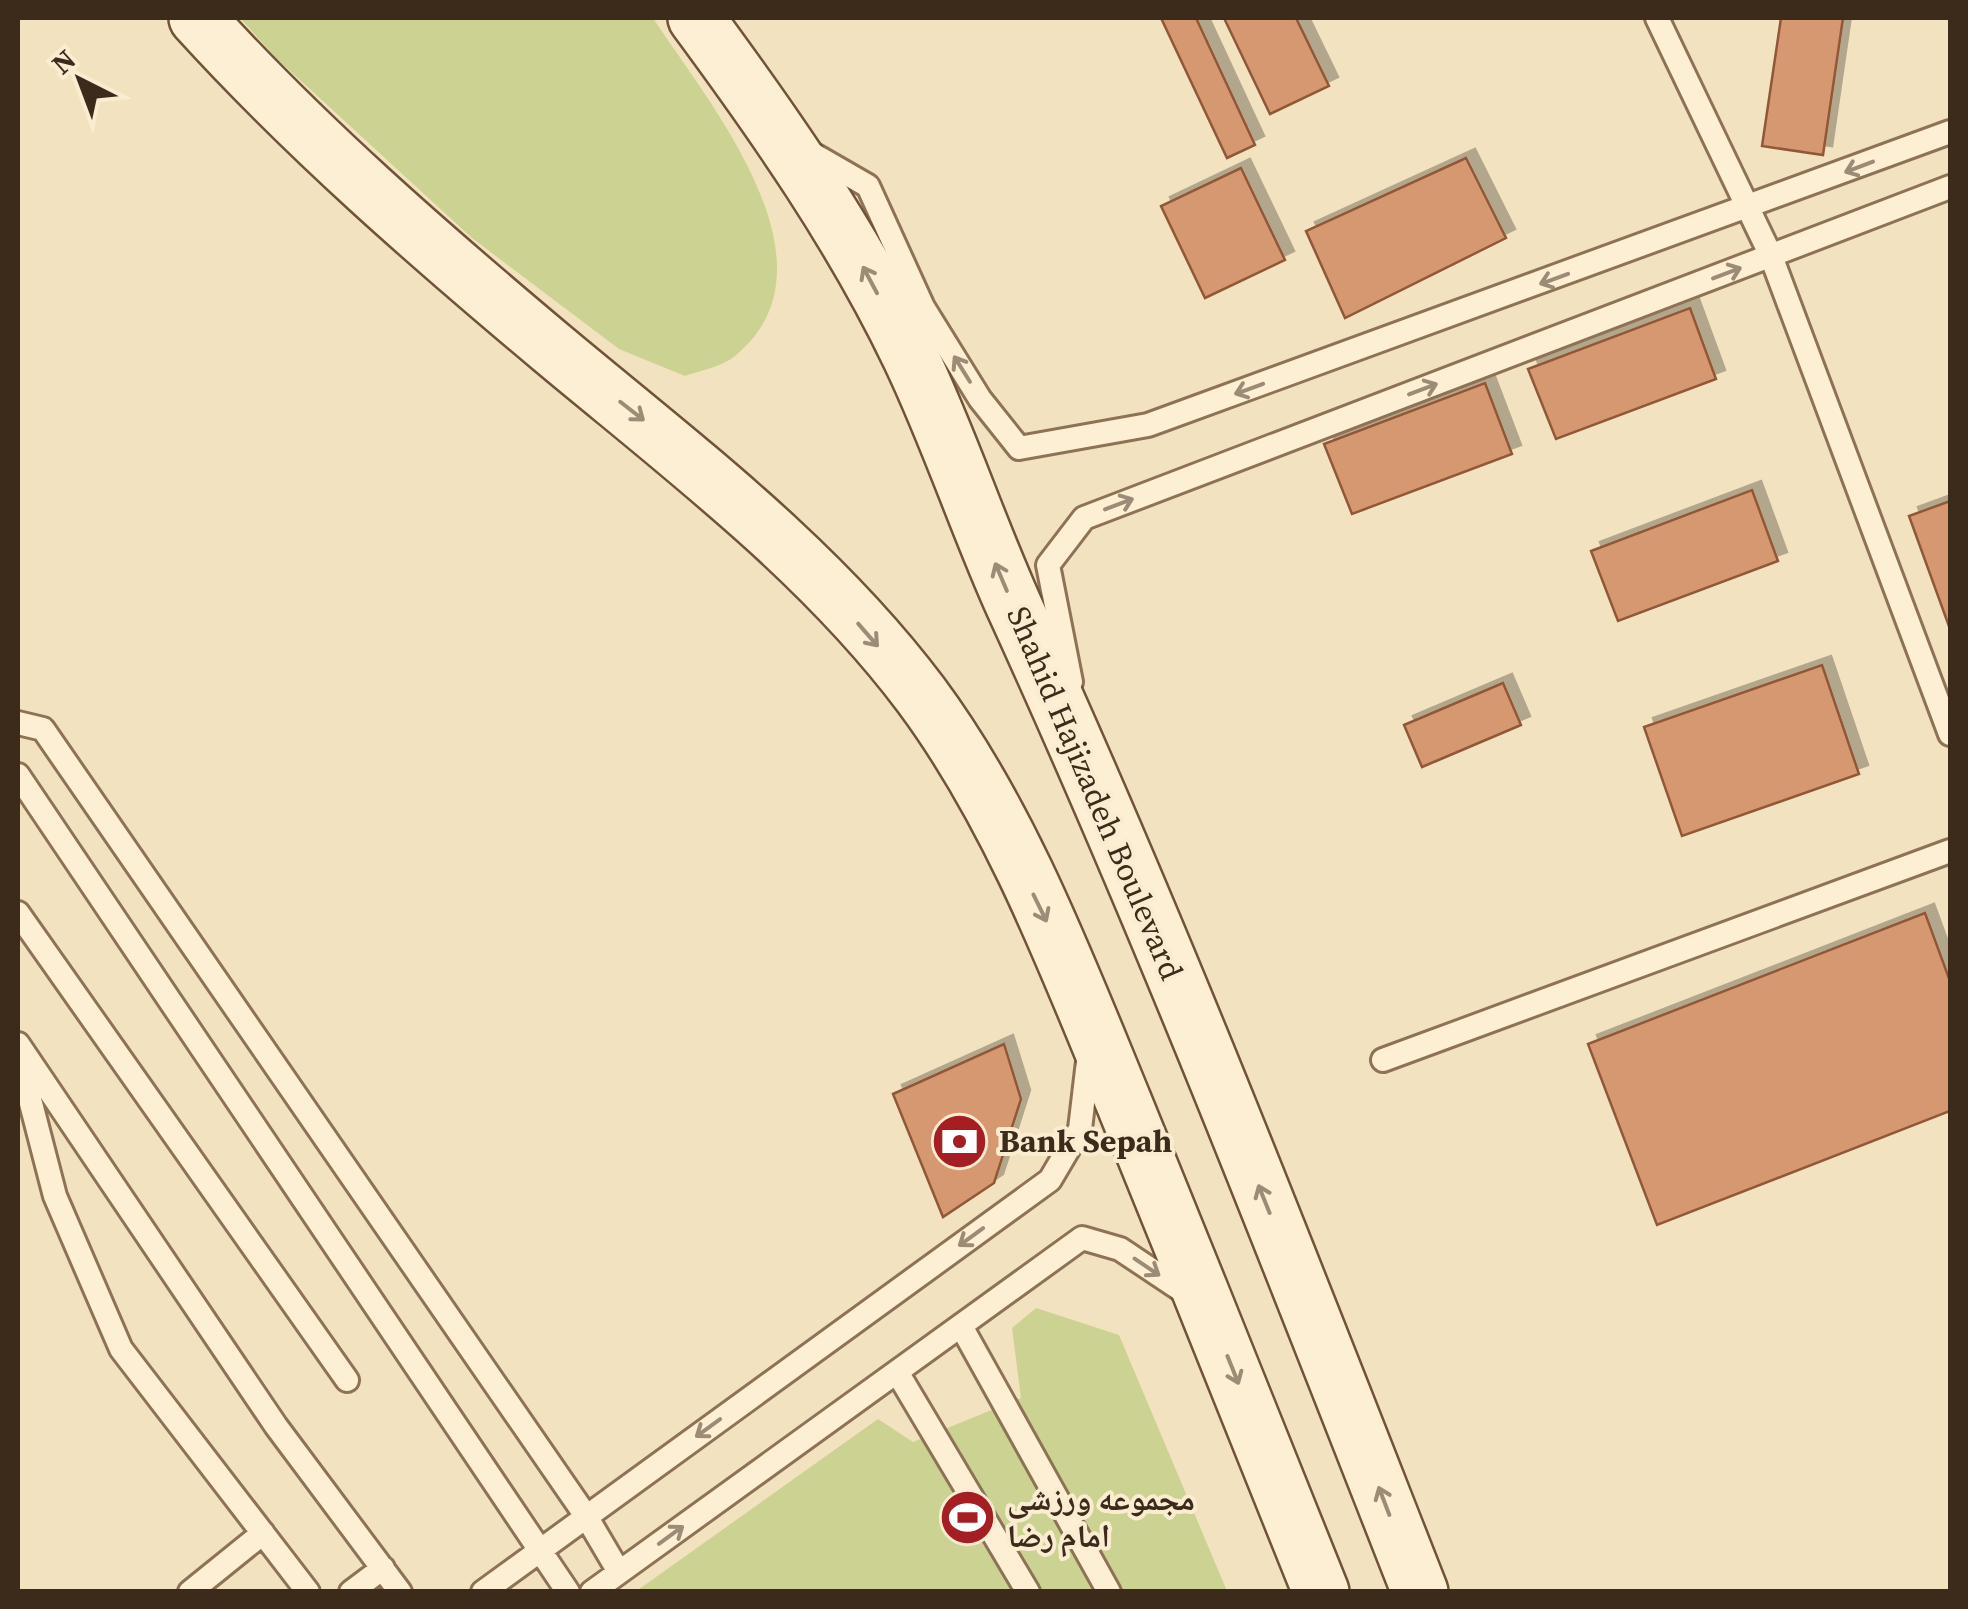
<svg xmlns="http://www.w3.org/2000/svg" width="1968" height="1609" font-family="'Source Serif 4','Noto Naskh Arabic',serif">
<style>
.green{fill:#ccd292}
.building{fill:#d69870;stroke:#905838;stroke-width:2.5;filter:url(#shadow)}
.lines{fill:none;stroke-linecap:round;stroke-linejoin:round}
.lane-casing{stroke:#8e7255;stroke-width:28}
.secondary-casing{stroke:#705338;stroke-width:60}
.lane{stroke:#fdefd3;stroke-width:22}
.secondary{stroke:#fdefd3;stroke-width:55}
.oneway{stroke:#9c8c77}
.labels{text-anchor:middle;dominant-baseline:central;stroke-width:8;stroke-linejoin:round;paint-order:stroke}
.street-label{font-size:32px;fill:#3c2a1b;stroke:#f9ecd0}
.poi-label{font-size:32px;font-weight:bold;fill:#3c2a1b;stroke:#f9ecd0;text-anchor:start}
</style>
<defs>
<filter id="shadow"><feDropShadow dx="9" dy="-9" stdDeviation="0" flood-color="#0004"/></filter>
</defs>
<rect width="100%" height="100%" fill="#f3e2bf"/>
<!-- green -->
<path class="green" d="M240 18H653C708 102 846 265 735 356 723 366 700 371 685 376L619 349 472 238 276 58Z
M1036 1308 1119 1335 1227 1591 635 1592 878 1419 913 1442 1021 1398 1012 1328Z"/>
<!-- building -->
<path class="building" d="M1161 18H1196L1255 145 1227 158Z
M1224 18H1296L1329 86 1270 114Z
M1781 18H1843L1823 155 1762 146Z
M1466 158 1506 238 1345 318 1306 231Z
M1241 168 1285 260 1205 298 1161 206Z
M1690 308 1716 379 1556 439 1528 369Z
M1485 383 1512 454 1352 514 1324 444Z
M1752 490 1778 561 1618 621 1591 551Z
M1950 501V629L1909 516Z
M1822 665 1859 774 1682 836 1644 727Z
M1503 683 1521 725 1422 767 1404 725Z
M1925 913 1950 981V1111L1657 1225 1588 1044Z
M1004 1044 1021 1099 994 1183 943 1217 893 1094Z"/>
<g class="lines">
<defs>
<path id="lane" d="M1657 18 1771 256 1950 734
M809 152 868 186 923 307 980 399 1019 448 1148 425 1950 132
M1071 682 1048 565 1084 518 1950 187
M18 723 43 729 586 1516 619 1572
M18 775 568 1592
M18 913 347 1380
M18 1044 276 1426 400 1592
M19 1057 55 1196 121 1349 308 1592
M1383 1060 1950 851
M961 1326 1109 1592
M897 1372 1028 1592
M190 1592 263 1533
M351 1592 383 1568
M483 1592 1050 1180 1080 1129 1089 1053
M592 1592 1082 1238 1120 1249 1189 1295"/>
<path id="secondary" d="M197 18C306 138 429 245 553 349 681 456 820 560 921 695 1011 816 1067 965 1124 1103 1190 1266 1256 1428 1321 1592
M696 18C775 125 852 235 910 356 949 437 977 524 1014 606 1162 929 1290 1261 1420 1592"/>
</defs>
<!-- lane casing -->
<use href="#lane" class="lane-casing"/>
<!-- secondary casing -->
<use href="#secondary" class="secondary-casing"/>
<!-- lane -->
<use href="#lane" class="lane"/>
<!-- secondary -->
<use href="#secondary" class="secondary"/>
</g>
<!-- one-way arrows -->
<defs><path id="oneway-shaft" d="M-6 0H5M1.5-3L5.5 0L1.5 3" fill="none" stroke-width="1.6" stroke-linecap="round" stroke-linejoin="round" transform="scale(2.5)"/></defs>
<g class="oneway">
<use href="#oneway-shaft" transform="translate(1859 167) rotate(159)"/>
<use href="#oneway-shaft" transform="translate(1727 273) rotate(-21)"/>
<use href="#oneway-shaft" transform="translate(1554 279) rotate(160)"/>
<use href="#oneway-shaft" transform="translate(870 280) rotate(-118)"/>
<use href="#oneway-shaft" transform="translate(962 369) rotate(-122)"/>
<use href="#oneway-shaft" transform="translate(1249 389) rotate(160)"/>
<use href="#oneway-shaft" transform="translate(1423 389) rotate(-21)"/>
<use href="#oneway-shaft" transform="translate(632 411) rotate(38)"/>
<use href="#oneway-shaft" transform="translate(1119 504) rotate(-21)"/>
<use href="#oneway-shaft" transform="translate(1001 577) rotate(-113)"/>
<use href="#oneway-shaft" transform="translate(868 635) rotate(49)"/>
<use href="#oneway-shaft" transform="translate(1040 908) rotate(64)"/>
<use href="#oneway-shaft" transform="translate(1264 1199) rotate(-112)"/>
<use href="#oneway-shaft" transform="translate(971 1237) rotate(144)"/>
<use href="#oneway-shaft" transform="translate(1147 1267) rotate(34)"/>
<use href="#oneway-shaft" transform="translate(1233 1370) rotate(68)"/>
<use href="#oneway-shaft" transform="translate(708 1428) rotate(144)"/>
<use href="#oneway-shaft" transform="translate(1384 1501) rotate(-111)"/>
<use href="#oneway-shaft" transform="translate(671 1535) rotate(-36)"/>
</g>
<!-- icons -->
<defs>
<symbol id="bank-disc" viewBox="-11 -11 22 22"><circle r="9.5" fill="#a41e22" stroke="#f9ecd0"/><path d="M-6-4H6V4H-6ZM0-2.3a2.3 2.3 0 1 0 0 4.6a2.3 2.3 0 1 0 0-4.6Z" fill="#fff"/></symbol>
<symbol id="stadium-disc" viewBox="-11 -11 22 22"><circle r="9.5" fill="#a41e22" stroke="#f9ecd0"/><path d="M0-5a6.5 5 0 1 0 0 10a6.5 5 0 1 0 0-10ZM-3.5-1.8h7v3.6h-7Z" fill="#fff"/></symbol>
</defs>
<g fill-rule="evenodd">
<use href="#bank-disc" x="928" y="1110" width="63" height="63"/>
<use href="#stadium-disc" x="936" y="1486" width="63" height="63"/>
</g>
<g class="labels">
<!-- street labels -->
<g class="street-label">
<text transform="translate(1095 793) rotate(67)">Shahid Hajizadeh Boulevard</text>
</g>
<!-- poi labels -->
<g class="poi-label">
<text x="999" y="1141">Bank Sepah</text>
<text x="1007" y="1499">مجموعه ورزشی<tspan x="1007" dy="37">امام رضا</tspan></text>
</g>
</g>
<!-- border -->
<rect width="1968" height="1609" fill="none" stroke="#3c2a1b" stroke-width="40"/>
<!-- north arrow -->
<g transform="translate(80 80) rotate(318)" stroke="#f9ecd0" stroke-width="8" paint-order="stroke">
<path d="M0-8L18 38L0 25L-18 38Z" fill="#3c2a1b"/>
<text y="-15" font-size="28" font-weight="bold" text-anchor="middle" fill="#3c2a1b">N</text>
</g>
</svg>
